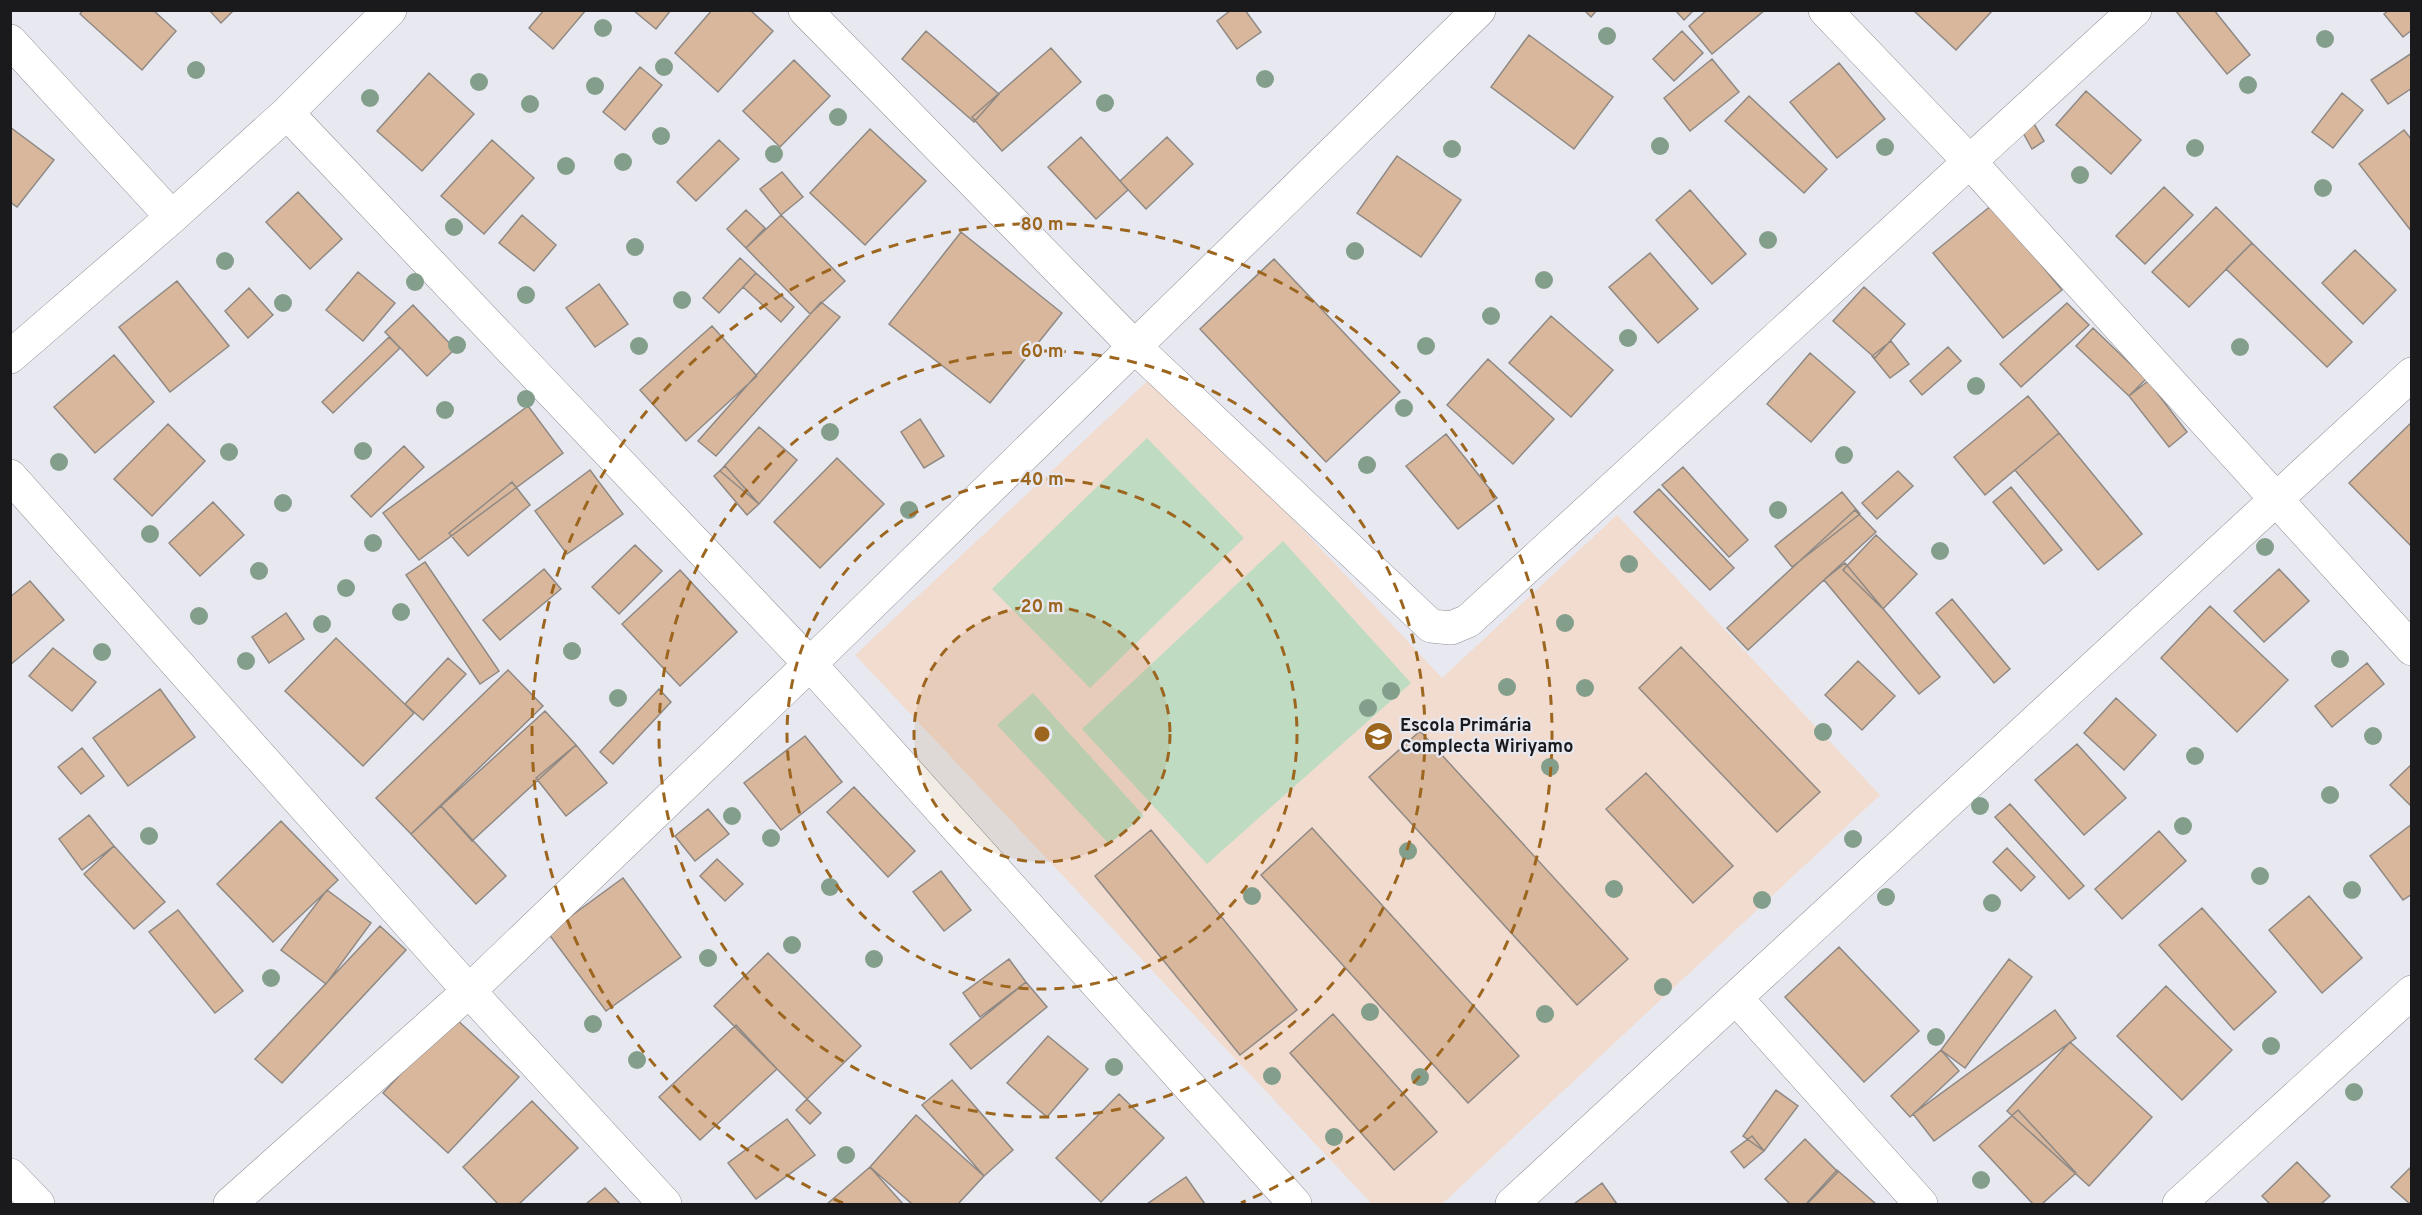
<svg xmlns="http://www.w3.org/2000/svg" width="2422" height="1215" font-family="Overpass,sans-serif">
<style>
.education{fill:#f2dbcf}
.green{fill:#bfdcc3}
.building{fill:#d9b79c;stroke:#8f8985;stroke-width:1.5}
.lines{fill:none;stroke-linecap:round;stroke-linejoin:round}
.street-casing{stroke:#8f9096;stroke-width:34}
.street{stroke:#fff;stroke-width:33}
.tree{fill:#839f8c}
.ring{fill:none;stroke:#9c661f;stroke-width:3;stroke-dasharray:10 8}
.labels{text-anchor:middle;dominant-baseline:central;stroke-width:4.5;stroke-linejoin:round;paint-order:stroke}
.poi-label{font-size:18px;font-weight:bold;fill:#1a1a1c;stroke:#e8e9f0;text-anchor:start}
.centre{fill:#9c661f;stroke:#e8e9f0;stroke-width:3}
.ring-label{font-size:18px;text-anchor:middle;font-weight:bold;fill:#9c661f;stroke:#e8e9f0;stroke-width:4.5;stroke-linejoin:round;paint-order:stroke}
</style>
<rect width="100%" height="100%" fill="#e8e9f0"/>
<!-- education -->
<path class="education" d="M1156 373 1442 678 1617 515 1880 795 1442 1204H1372L855 655Z"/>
<!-- green -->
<path class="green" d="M1147 438 1244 538 1090 688 992 589Z
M1283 541 1411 683 1207 864 1082 729Z
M1033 693 1144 816 1109 844 997 725Z"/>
<!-- building -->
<path class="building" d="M83 10H153L176 31 142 70 80 14Z
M209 10H234L221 23Z
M544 10H586L553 49 529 28Z
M633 10H671L656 29Z
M712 10H750L773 31 718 92 675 53Z
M1231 10H1245L1261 32 1237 49 1217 21Z
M1584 10H1597L1591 17Z
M1675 10H1694L1684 20Z
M1707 10H1765L1712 54 1689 26Z
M1913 10H1991L1992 11 1956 50Z
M2175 10H2214L2250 55 2227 74Z
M2389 10H2412V30L2403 37 2384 14Z
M926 31 999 94 974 122 902 59Z
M1682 31 1703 53 1674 81 1653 59Z
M1529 35 1613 97 1574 149 1491 87Z
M1051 48 1081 82 1002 151 972 117Z
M2412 53V88L2388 104 2371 80Z
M1712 59 1739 92 1690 131 1664 98Z
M794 60 830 96 780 147 743 111Z
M1839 63 1885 119 1837 158 1790 102Z
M640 67 662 85 625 130 603 112Z
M429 73 474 114 422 171 377 131Z
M2086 91 2141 140 2111 174 2056 125Z
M2342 93 2363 110 2333 148 2312 132Z
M1749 96 1827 169 1804 193 1725 121Z
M2033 122 2044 141 2032 149 2021 129Z
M10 127 54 160 17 207 10 202Z
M870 129 926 181 865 245 810 193Z
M2404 130 2412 140V232L2359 164Z
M1081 137 1128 190 1096 219 1048 167Z
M1167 137 1193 164 1146 209 1120 181Z
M492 140 534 178 484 234 441 196Z
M719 140 739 159 696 201 677 182Z
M1397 156 1461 200 1421 257 1357 213Z
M782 172 803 197 781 215 760 189Z
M2164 187 2193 215 2145 264 2116 236Z
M1690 190 1746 254 1712 284 1656 220Z
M298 192 342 239 310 269 266 222Z
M1992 205 2062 290 2003 338 1933 253Z
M2216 207 2252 243 2189 307 2152 272Z
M746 210 765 228 746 248 727 229Z
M522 215 556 245 534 271 499 243Z
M781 215 845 281 810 314 746 248Z
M961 232 1062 313 990 403 889 324Z
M2252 243 2352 342 2327 367 2226 269Z
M2355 250 2396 290 2363 324 2322 283Z
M1650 253 1698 309 1658 343 1609 287Z
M740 258 756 273 719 313 703 298Z
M1274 259 1400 392 1326 462 1200 329Z
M358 272 395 303 363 341 326 310Z
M756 273 794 307 781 322 743 287Z
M177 281 229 346 170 392 119 327Z
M599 284 628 324 595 347 566 308Z
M1864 287 1905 324 1875 358 1833 321Z
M249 288 273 315 248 338 225 311Z
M821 302 840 317 716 456 698 441Z
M2067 303 2089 325 2021 387 2000 364Z
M413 305 455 349 427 376 385 332Z
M1551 316 1613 370 1571 417 1509 363Z
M712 326 757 376 686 441 640 390Z
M2093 328 2146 379 2129 396 2076 346Z
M389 337 400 348 333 413 322 402Z
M1891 341 1909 364 1890 378 1872 356Z
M1948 347 1961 361 1922 395 1910 381Z
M1810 353 1855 392 1811 442 1767 404Z
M114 355 154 402 95 453 54 407Z
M1488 359 1554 419 1513 464 1447 405Z
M2148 381 2187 432 2169 447 2129 396Z
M2028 396 2059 433 1985 495 1954 457Z
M528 406 563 453 419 560 383 513Z
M920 419 944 456 924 468 901 432Z
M2412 422V547L2349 483Z
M168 424 205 461 152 516 114 479Z
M759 427 797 460 759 504 720 471Z
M2059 433 2142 534 2098 570 2015 470Z
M1446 434 1497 498 1458 529 1406 466Z
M404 446 424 467 371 517 351 496Z
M837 458 884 504 820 568 774 522Z
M725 466 759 504 747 515 714 476Z
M1683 467 1748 540 1729 557 1662 485Z
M590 470 623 514 567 554 535 511Z
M1898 471 1913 486 1877 519 1862 503Z
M512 482 530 505 468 556 449 533Z
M2011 487 2062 550 2044 564 1993 502Z
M1659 489 1734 568 1710 590 1634 512Z
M1842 492 1860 514 1792 567 1775 546Z
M213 502 244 535 200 576 169 543Z
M1855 510 1876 532 1748 650 1727 628Z
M1876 535 1917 574 1883 609 1843 570Z
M635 545 662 571 619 614 592 587Z
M425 562 499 671 480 684 406 575Z
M1845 563 1940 677 1919 694 1824 580Z
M544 569 561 589 500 640 483 620Z
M2279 569 2309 601 2264 642 2234 611Z
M680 570 737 632 680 686 622 624Z
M30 581 64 620 10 665V597Z
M1952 599 2010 669 1994 683 1936 613Z
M2210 606 2288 680 2237 732 2161 658Z
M286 613 304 639 269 663 252 637Z
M336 638 414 713 363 766 285 691Z
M1681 647 1820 792 1777 832 1639 688Z
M53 648 96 682 72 711 29 676Z
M448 658 466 674 423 720 405 704Z
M1858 661 1895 696 1862 730 1825 695Z
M2367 663 2384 684 2332 727 2315 706Z
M508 670 543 706 411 834 376 798Z
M160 689 195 737 128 786 93 738Z
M659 689 671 702 613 764 600 752Z
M2116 698 2156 735 2124 770 2084 733Z
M545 711 576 745 472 841 441 806Z
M1420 731 1628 959 1577 1005 1369 777Z
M805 736 842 782 781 830 744 783Z
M2077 744 2126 798 2084 835 2035 780Z
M576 745 607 783 566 816 536 778Z
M82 748 104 776 81 794 58 767Z
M2412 764V807L2390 785Z
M1646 773 1733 866 1693 903 1606 809Z
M854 787 915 851 888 877 827 812Z
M2010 804 2084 886 2069 899 1995 817Z
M441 806 506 876 476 904 411 834Z
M708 809 729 834 695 861 675 836Z
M89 815 114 846 82 870 59 839Z
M281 821 338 880 273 942 217 884Z
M2412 824V894L2403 900 2370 856Z
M1312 828 1519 1056 1468 1103 1261 875Z
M1151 830 1297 1010 1240 1055 1095 876Z
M2159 831 2186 861 2122 919 2095 889Z
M114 846 165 902 134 929 84 874Z
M2007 848 2035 877 2021 891 1993 862Z
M717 859 743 884 725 901 700 876Z
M941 871 971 910 944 931 913 892Z
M623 878 681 957 606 1011 548 933Z
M327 890 371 923 326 984 281 950Z
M2309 896 2362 958 2322 993 2269 930Z
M2202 908 2276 992 2234 1030 2159 945Z
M178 910 243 991 215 1013 149 932Z
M380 926 406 950 282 1083 255 1059Z
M1839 947 1919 1031 1864 1082 1785 997Z
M768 953 861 1046 807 1099 714 1006Z
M1009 959 1026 982 980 1017 963 993Z
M2009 959 2032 977 1965 1068 1941 1050Z
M1026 982 1047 1007 971 1069 950 1044Z
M2166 986 2232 1050 2182 1100 2117 1036Z
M2055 1010 2076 1038 1934 1141 1913 1114Z
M1333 1014 1437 1132 1394 1170 1290 1053Z
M454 1017 519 1077 448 1153 383 1093Z
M736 1025 777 1069 700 1140 659 1097Z
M1048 1036 1088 1069 1047 1117 1007 1083Z
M2070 1042 2152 1117 2089 1186 2007 1111Z
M1941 1050 1959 1071 1910 1117 1891 1096Z
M952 1080 1013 1150 984 1176 922 1105Z
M1776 1090 1798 1106 1764 1151 1743 1136Z
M1119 1094 1164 1138 1101 1202 1056 1158Z
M807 1099 821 1113 810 1124 796 1110Z
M532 1101 578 1148 519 1204H498L463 1167Z
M2018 1110 2076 1173 2042 1204H2033L1979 1146Z
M916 1115 984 1176 958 1204H912L870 1167Z
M787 1119 815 1155 756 1199 728 1163Z
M1752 1136 1764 1151 1744 1168 1731 1152Z
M1805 1139 1838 1172 1807 1204H1790L1765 1179Z
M2297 1162 2330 1196 2321 1204H2270L2262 1196Z
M2412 1166V1204H2410L2391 1187Z
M870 1167 903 1204H827Z
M1837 1170 1876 1204H1806Z
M1186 1177 1205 1204H1147Z
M1602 1183 1617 1204H1574Z
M605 1188 620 1204H586Z"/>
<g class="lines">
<defs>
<path id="street" d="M805 10 1135 347 1431 626 1451 628 1468 621 2135 10
M1825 10 1971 163 2412 649
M10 41 172 217
M287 113 810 664 1295 1204
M10 357 172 217 287 113 390 10
M10 476 469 991 665 1204
M1736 998 1921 1204
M10 1175 38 1204
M230 1204 469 991 810 664 1479 10
M1512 1204 2412 374
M2179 1204 2412 992"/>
</defs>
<!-- street casing -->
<use href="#street" class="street-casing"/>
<!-- street -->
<use href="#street" class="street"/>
</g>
<!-- trees -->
<g class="tree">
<circle cx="603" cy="28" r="9"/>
<circle cx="1607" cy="36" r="9"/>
<circle cx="2325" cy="39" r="9"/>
<circle cx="664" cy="67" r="9"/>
<circle cx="196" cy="70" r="9"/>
<circle cx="1265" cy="79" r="9"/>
<circle cx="479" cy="82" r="9"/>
<circle cx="2248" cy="85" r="9"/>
<circle cx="595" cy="86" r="9"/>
<circle cx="370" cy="98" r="9"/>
<circle cx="1105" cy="103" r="9"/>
<circle cx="530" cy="104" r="9"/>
<circle cx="838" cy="117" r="9"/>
<circle cx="661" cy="136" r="9"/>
<circle cx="1660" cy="146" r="9"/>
<circle cx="1885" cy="147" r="9"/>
<circle cx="2195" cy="148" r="9"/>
<circle cx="1452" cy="149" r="9"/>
<circle cx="774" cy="154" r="9"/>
<circle cx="623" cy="162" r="9"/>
<circle cx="566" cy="166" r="9"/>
<circle cx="2080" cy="175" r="9"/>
<circle cx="2323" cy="188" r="9"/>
<circle cx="454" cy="227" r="9"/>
<circle cx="1768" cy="240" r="9"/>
<circle cx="635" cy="247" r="9"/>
<circle cx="1355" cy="251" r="9"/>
<circle cx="225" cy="261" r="9"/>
<circle cx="1544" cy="280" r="9"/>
<circle cx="415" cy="282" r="9"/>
<circle cx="526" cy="295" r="9"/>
<circle cx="682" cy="300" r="9"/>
<circle cx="283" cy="303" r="9"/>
<circle cx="1491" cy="316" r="9"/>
<circle cx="1628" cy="338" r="9"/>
<circle cx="457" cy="345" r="9"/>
<circle cx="639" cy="346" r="9"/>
<circle cx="1426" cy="346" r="9"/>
<circle cx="2240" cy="347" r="9"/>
<circle cx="1976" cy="386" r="9"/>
<circle cx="526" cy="399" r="9"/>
<circle cx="1404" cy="408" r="9"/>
<circle cx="445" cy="410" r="9"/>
<circle cx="830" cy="432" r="9"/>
<circle cx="363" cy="451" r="9"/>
<circle cx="229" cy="452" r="9"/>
<circle cx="1844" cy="455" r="9"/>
<circle cx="59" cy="462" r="9"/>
<circle cx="1367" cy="465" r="9"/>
<circle cx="283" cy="503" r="9"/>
<circle cx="909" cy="510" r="9"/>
<circle cx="1778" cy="510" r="9"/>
<circle cx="150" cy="534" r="9"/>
<circle cx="373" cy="543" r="9"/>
<circle cx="2265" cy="547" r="9"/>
<circle cx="1940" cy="551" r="9"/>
<circle cx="1629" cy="564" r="9"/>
<circle cx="259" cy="571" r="9"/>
<circle cx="346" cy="588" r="9"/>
<circle cx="401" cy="612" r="9"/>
<circle cx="199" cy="616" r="9"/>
<circle cx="1565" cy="623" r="9"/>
<circle cx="322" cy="624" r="9"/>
<circle cx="572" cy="651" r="9"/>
<circle cx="102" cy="652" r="9"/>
<circle cx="2340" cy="659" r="9"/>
<circle cx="246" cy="661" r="9"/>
<circle cx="1507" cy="687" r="9"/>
<circle cx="1585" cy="688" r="9"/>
<circle cx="1391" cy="691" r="9"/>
<circle cx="618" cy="698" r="9"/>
<circle cx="1368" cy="708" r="9"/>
<circle cx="1823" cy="732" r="9"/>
<circle cx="2373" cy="736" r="9"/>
<circle cx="2195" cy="756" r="9"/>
<circle cx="1550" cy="767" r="9"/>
<circle cx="2330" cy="795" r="9"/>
<circle cx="1980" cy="806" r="9"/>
<circle cx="732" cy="816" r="9"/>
<circle cx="2183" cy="826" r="9"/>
<circle cx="149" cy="836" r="9"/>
<circle cx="771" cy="838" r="9"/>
<circle cx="1853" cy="839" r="9"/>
<circle cx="1408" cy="851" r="9"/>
<circle cx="2260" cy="876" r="9"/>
<circle cx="830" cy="887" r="9"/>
<circle cx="1614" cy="889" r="9"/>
<circle cx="2352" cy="890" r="9"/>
<circle cx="1252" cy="896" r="9"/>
<circle cx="1886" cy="897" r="9"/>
<circle cx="1762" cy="900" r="9"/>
<circle cx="1992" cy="903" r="9"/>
<circle cx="792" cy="945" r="9"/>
<circle cx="708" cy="958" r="9"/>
<circle cx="874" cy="959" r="9"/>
<circle cx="271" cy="978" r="9"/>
<circle cx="1663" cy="987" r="9"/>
<circle cx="1370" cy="1012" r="9"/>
<circle cx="1545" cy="1014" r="9"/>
<circle cx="593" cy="1024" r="9"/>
<circle cx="1936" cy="1037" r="9"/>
<circle cx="2271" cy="1046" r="9"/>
<circle cx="637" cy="1060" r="9"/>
<circle cx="1114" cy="1067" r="9"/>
<circle cx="1272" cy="1076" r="9"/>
<circle cx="1420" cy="1077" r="9"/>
<circle cx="2354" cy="1092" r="9"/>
<circle cx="1334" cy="1137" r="9"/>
<circle cx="846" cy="1155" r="9"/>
<circle cx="1981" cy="1180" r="9"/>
</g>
<!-- distance rings -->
<circle cx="1042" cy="734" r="128" fill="#9c661f" fill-opacity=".12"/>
<g class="ring">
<circle cx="1042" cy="734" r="128"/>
<circle cx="1042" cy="734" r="255"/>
<circle cx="1042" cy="734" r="383"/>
<path d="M843 1203A510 510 0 1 1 1241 1203"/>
</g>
<!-- icons -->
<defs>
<symbol id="school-disc" viewBox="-11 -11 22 22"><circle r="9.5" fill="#9c661f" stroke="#e8e9f0"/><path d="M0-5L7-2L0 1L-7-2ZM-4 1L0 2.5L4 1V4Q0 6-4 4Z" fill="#fff"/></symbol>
</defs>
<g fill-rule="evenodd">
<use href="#school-disc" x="1362" y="720" width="33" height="33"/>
</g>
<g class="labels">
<!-- poi labels -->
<g class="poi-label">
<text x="1400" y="726">Escola Primária<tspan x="1400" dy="21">Complecta Wiriyamo</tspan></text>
</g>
</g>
<circle cx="1042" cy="734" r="9" class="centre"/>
<g class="ring-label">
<text x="1042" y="230">80 m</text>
<text x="1042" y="357">60 m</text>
<text x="1042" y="485">40 m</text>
<text x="1042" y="612">20 m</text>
</g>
<!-- border -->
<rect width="2422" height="1215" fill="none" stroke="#1a1a1c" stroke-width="24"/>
</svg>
